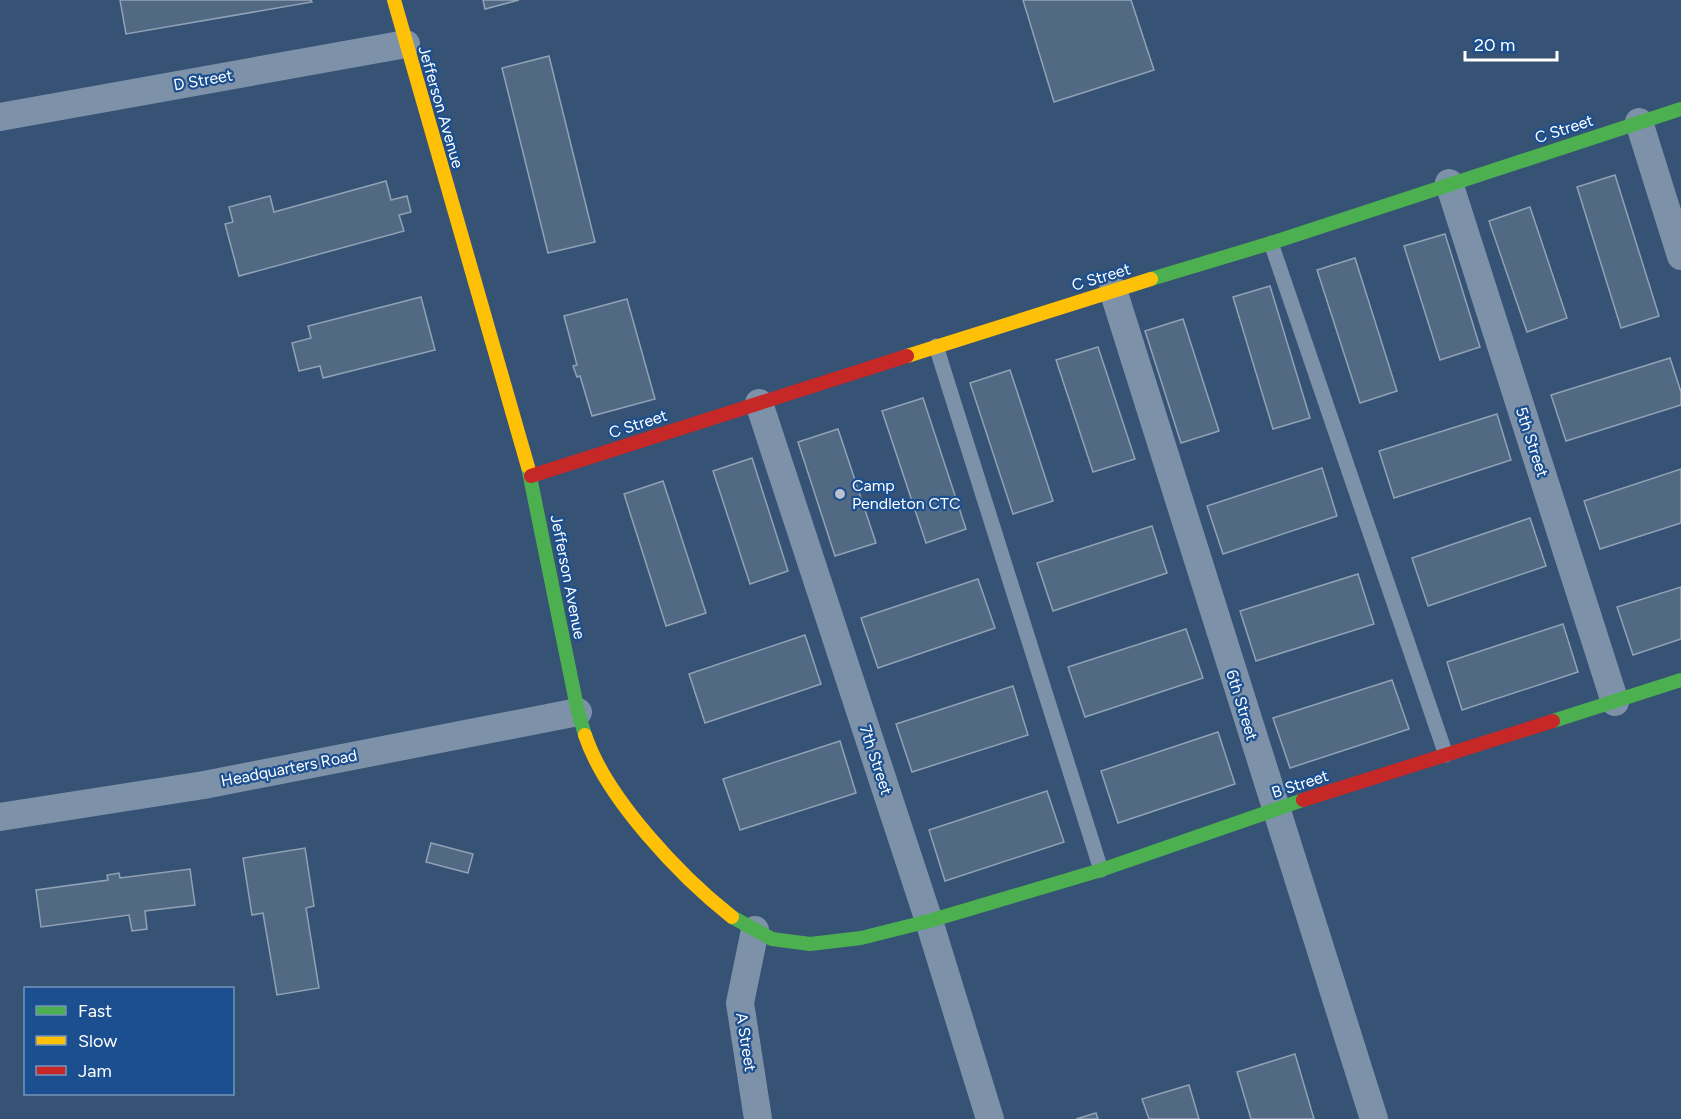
<svg xmlns="http://www.w3.org/2000/svg" width="1681" height="1119" font-family="Figtree,sans-serif">
<style>
.building{fill:#526984;stroke:#92a2b6;stroke-width:1.5}
.lines{fill:none;stroke-linecap:round;stroke-linejoin:round}
.lane{stroke:#7d92a8;stroke-width:15}
.street{stroke:#7d92a8;stroke-width:28}
.fast{stroke:#4caf50;stroke-width:14}
.slow{stroke:#ffc107;stroke-width:14}
.jam{stroke:#c62828;stroke-width:14}
.poi-dot{fill:#b9c2ce;stroke:#1b4f8f;stroke-width:2}
.labels{text-anchor:middle;dominant-baseline:central;stroke-width:4.5;stroke-linejoin:round;paint-order:stroke}
.street-label{font-size:16px;fill:#fff;stroke:#1b4f8f}
.poi-label{font-size:16px;fill:#fff;stroke:#1b4f8f;text-anchor:start}
</style>
<rect width="100%" height="100%" fill="#365274"/>
<!-- building -->
<path class="building" d="M120 0H311L312 2 126 34Z
M483 0H519L485 9Z
M1023 0H1131L1154 70 1054 102Z
M549 56 595 242 548 253 502 68Z
M1615 175 1659 316 1621 328 1577 187Z
M386 181 391 200 407 196 411 212 399 215 404 231 239 276 225 224 233 222 229 207 270 196 274 212Z
M1530 207 1567 318 1527 332 1489 221Z
M1445 234 1480 347 1440 360 1404 246Z
M1355 258 1397 391 1360 403 1317 270Z
M1270 286 1310 418 1273 429 1233 297Z
M421 297 435 350 323 378 320 366 299 371 292 343 311 338 308 326Z
M627 299 655 399 592 416 580 376 577 377 573 366 577 365 564 316Z
M1183 319 1219 431 1181 443 1145 331Z
M1098 347 1135 459 1093 472 1056 360Z
M1670 358 1681 392V405L1566 441 1551 395Z
M1010 370 1053 501 1013 514 970 383Z
M923 398 966 529 926 543 882 411Z
M1497 414 1511 460 1394 498 1379 451Z
M838 429 876 543 835 556 798 442Z
M752 458 788 571 750 584 713 471Z
M1322 468 1337 516 1223 554 1207 506Z
M1681 469V523L1600 549 1584 501Z
M663 481 706 613 666 626 624 494Z
M1530 518 1546 566 1428 606 1412 558Z
M1152 526 1167 573 1053 611 1037 563Z
M1358 574 1374 624 1256 661 1240 611Z
M978 579 995 628 878 668 861 618Z
M1681 587V639L1633 655 1617 607Z
M1563 624 1578 672 1462 710 1447 662Z
M1186 629 1203 678 1085 717 1068 667Z
M805 635 821 684 705 723 689 674Z
M1392 680 1409 729 1290 768 1273 718Z
M1013 686 1028 735 912 772 896 724Z
M1218 732 1235 784 1118 823 1101 771Z
M840 741 856 793 740 830 723 779Z
M1047 791 1064 842 945 881 929 830Z
M431 843 473 854 468 873 426 862Z
M305 848 314 906 306 908 319 988 277 995 263 913 252 915 243 858Z
M190 869 195 905 145 911 147 929 132 931 129 915 41 927 36 890 108 880 107 875 119 873 120 878Z
M1295 1054 1314 1119H1251L1237 1072Z
M1189 1085 1199 1119H1149L1142 1099Z
M1096 1113 1098 1119H1076Z"/>
<g class="lines">
<!-- lane -->
<path class="lane" d="M1271 243 1446 755
M936 346 1101 870"/>
<!-- street -->
<path class="street" d="M0 117 406 44
M1639 122 1681 256
M1449 183 1615 702
M1113 290 1374 1119
M759 403 929 921 990 1119
M0 817 204 785 578 712
M755 930 740 1003 758 1119"/>
<!-- fast -->
<path class="fast" d="M1151 279 1271 243 1681 109
M528 467 578 712 585 735
M1553 721 1681 680
M732 917 772 939 810 944 861 938 929 921 1101 870 1303 800"/>
<!-- slow -->
<path class="slow" d="M394 0 528 467
M907 356 1151 279
M585 735C606 798 680 876 732 917"/>
<!-- jam -->
<path class="jam" d="M531 476 907 356
M1303 800 1553 721"/>
</g>
<!-- markers -->
<circle class="poi-dot" cx="840" cy="494" r="6"/>
<g class="labels">
<!-- street labels -->
<g class="street-label">
<text transform="translate(203 80) rotate(-10)">D Street</text>
<text transform="translate(441 107) rotate(74)">Jefferson Avenue</text>
<text transform="translate(1564 129) rotate(-18)">C Street</text>
<text transform="translate(1101 277) rotate(-17)">C Street</text>
<text transform="translate(638 424) rotate(-18)">C Street</text>
<text transform="translate(1532 442) rotate(72)">5th Street</text>
<text transform="translate(568 577) rotate(79)">Jefferson Avenue</text>
<text transform="translate(1242 705) rotate(73)">6th Street</text>
<text transform="translate(876 760) rotate(72)">7th Street</text>
<text transform="translate(289 768) rotate(-11)">Headquarters Road</text>
<text transform="translate(1300 784) rotate(-18)">B Street</text>
<text transform="translate(746 1042) rotate(81)">A Street</text>
</g>
<!-- poi labels -->
<g class="poi-label">
<text x="852" y="485">Camp<tspan x="852" dy="18">Pendleton CTC</tspan></text>
</g>
</g>
<!-- legend -->
<rect x="24" y="987" width="210" height="108" fill="#1b4f8f" stroke="#7695bc" stroke-width="1.5"/>
<rect x="36" y="1006" width="30" height="9" fill="#4caf50" stroke="#7695bc" stroke-width="1.5"/>
<text x="78" y="1017" font-size="18" fill="#ffffff">Fast</text>
<rect x="36" y="1036" width="30" height="9" fill="#ffc107" stroke="#7695bc" stroke-width="1.5"/>
<text x="78" y="1047" font-size="18" fill="#ffffff">Slow</text>
<rect x="36" y="1066" width="30" height="9" fill="#c62828" stroke="#7695bc" stroke-width="1.5"/>
<text x="78" y="1077" font-size="18" fill="#ffffff">Jam</text>
<!-- scale -->
<path d="M1465 51v9h92v-9" fill="none" stroke="#ffffff" stroke-width="3"/>
<text x="1474" y="51" font-size="18" fill="#ffffff" stroke="#1b4f8f" stroke-width="4.5" paint-order="stroke">20 m</text>
</svg>
